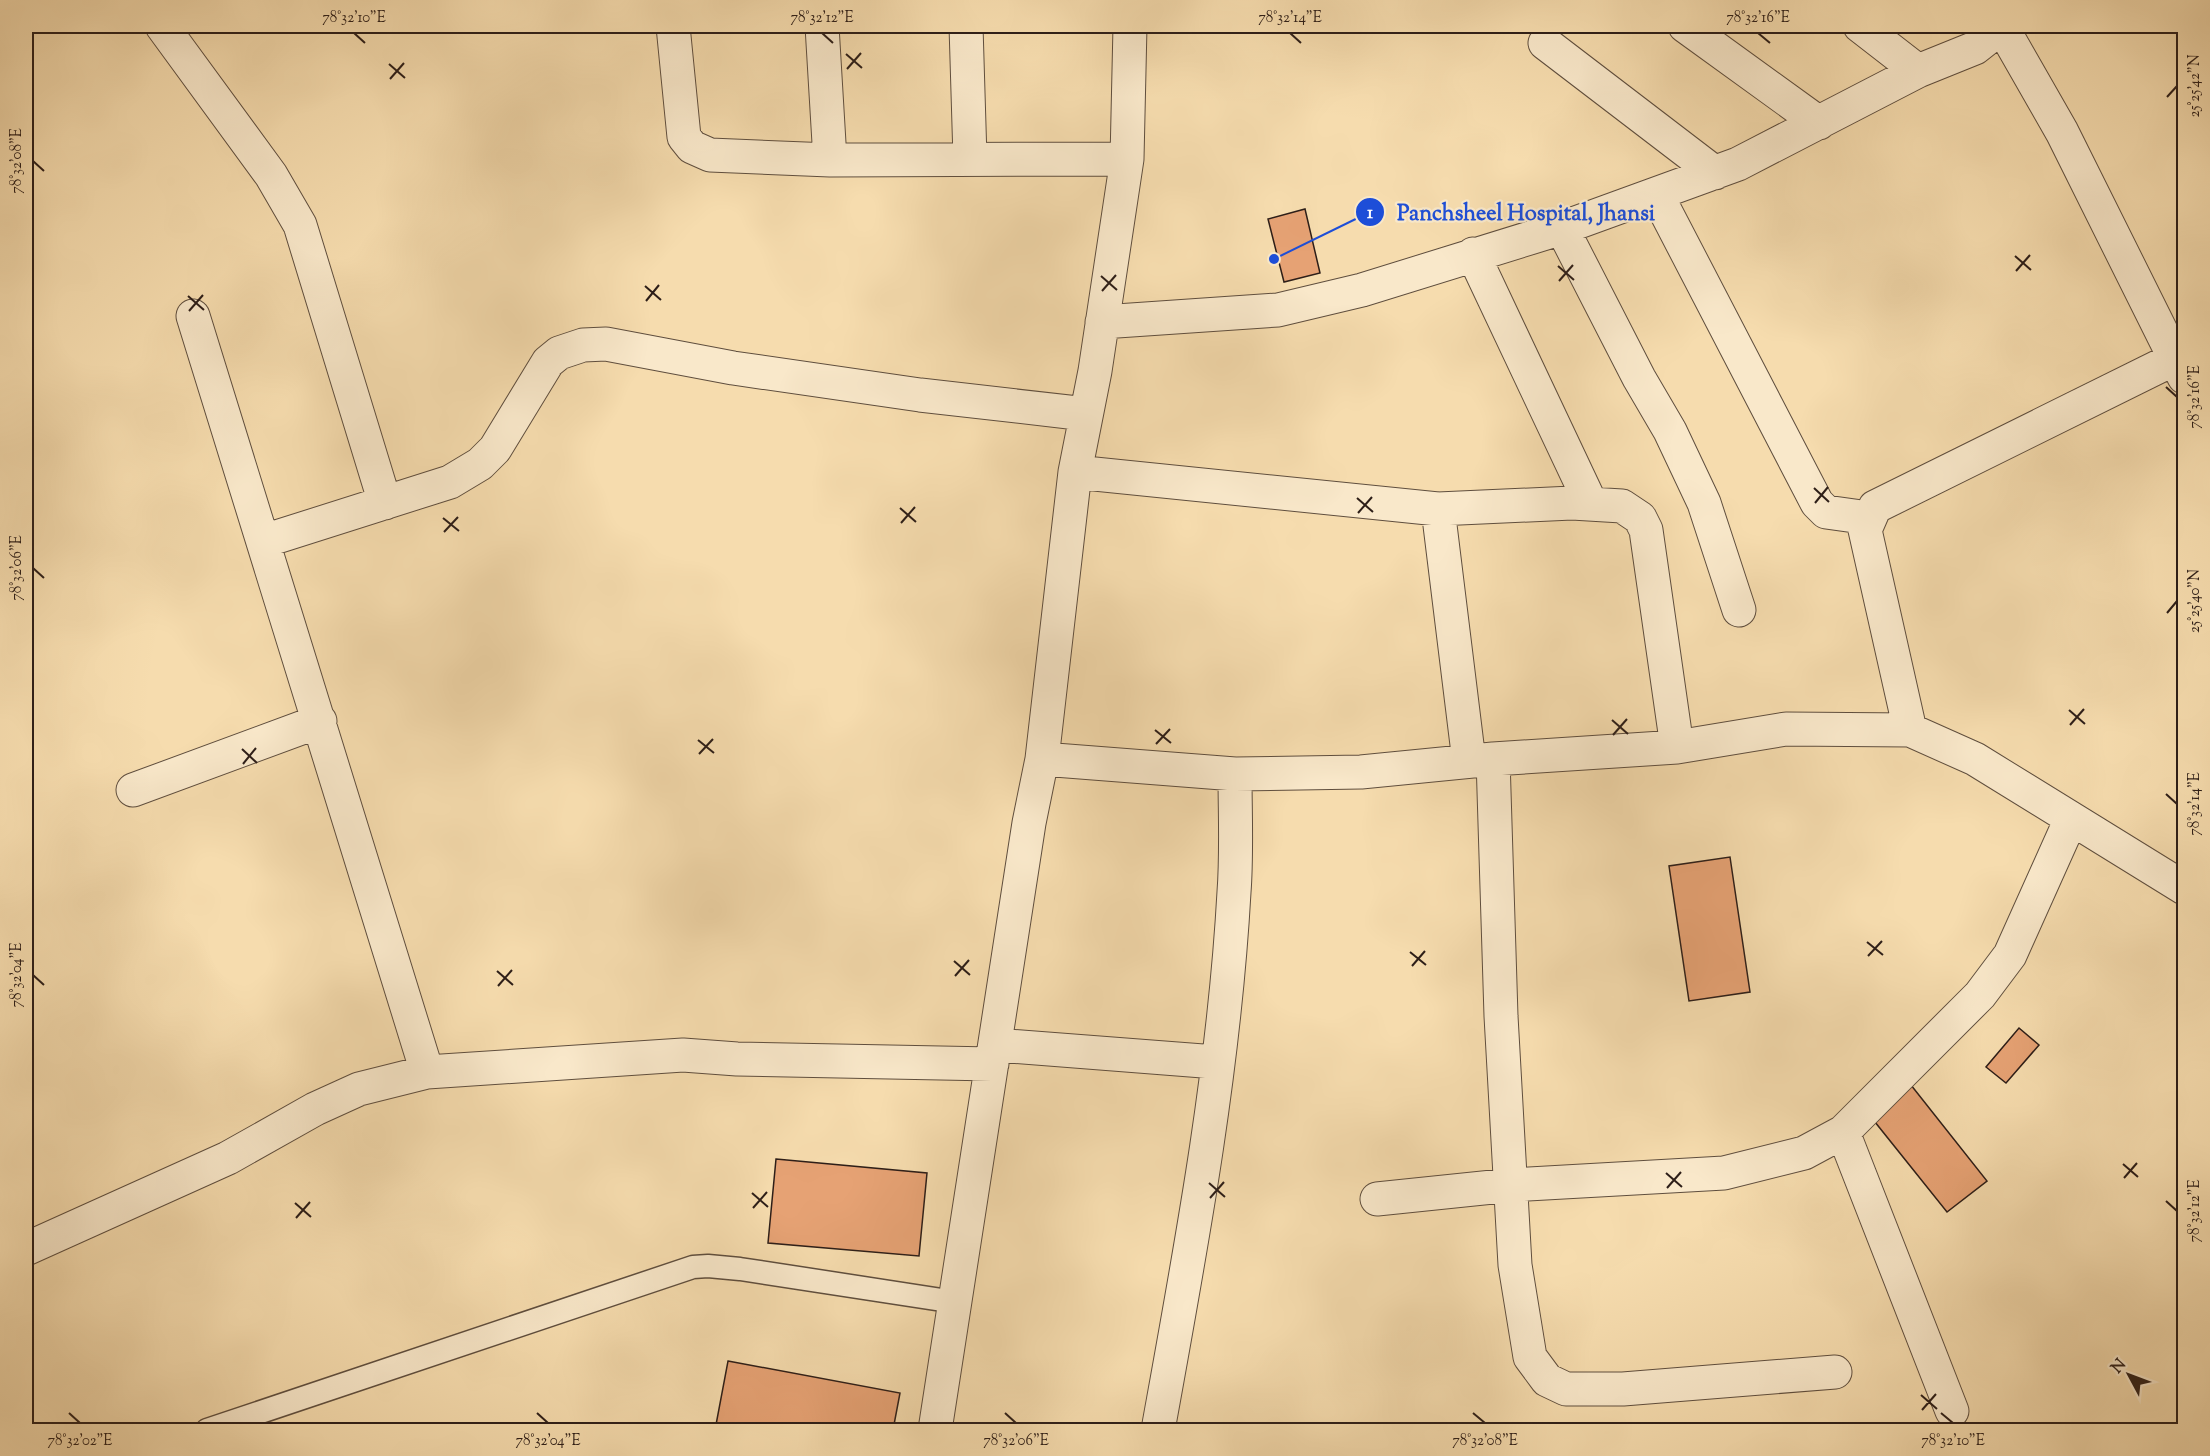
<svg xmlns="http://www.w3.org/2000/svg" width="2210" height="1456" font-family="'Sorts Mill Goudy',serif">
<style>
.building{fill:#e6a274;stroke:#2d1e18;stroke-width:1.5}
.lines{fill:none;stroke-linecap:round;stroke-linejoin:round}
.service-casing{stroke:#5f4e3e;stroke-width:25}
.minor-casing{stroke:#5f4e3e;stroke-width:35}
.service{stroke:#f9e8ca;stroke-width:22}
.minor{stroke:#f9e8ca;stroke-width:33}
.ticks{fill:none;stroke:#2d1e18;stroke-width:2}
.leader{fill:none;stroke:#1d4ed8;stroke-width:2}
.callout-dot{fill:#1d4ed8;stroke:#f9e8ca;stroke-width:2}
.mark-label{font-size:18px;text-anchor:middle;font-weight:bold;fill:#fff}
.callout-label{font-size:22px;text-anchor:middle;font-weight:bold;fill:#1d4ed8;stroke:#f9e8ca;stroke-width:4.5;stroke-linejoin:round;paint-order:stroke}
.neatline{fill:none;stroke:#2d1e18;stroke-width:2}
.ticks-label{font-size:15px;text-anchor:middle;fill:#2d1e18}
</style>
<rect width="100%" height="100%" fill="#f6dcae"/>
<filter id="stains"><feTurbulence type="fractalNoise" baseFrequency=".00333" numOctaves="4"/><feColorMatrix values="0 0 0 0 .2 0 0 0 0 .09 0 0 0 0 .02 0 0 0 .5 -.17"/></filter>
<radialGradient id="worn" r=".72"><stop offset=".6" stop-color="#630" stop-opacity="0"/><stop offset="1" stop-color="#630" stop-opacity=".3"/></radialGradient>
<!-- building -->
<path class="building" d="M1305 209 1320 273 1284 282 1268 219Z
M1730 857 1750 992 1689 1001 1669 866Z
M2019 1028 2039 1045 2006 1083 1986 1067Z
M1907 1080 1987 1181 1947 1212 1867 1112Z
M776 1159 927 1173 919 1256 768 1243Z
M728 1361 900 1393 893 1430H715Z"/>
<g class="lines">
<defs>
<path id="service" d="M207 1430 693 1267 708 1266 740 1269 955 1302"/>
<path id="minor" d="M162 26 271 175 300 225 385 503
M673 26 684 137 692 147 710 155 830 160 1127 159
M822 26 830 160
M966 26 970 159
M1685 26 1819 123
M1860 26 1918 71
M2002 27 2062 132 2184 377
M1545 43 1715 173
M1657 195 1817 503 1826 512 1869 518
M1562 228 1639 378 1670 431 1704 503 1739 610
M1473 254 1591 504
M193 316 427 1072
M1102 322 1278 310 1362 290 1562 228 1738 164 1918 71 1975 48 2003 26
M1075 472 1438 509 1572 503 1622 506 1640 518 1646 530 1677 747
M1438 509 1469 761
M264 541 450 482 480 464 495 449 548 362 559 353 583 345 606 344 733 368 920 395 1086 414
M1910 730 1865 530 1875 507 2176 358
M1042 759 1235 774 1361 772 1493 759 1677 747 1786 729 1910 730 1975 759 2184 888
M1493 759 1501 1016 1515 1265 1530 1357 1547 1380 1566 1389H1623L1835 1372
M133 790 320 721
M996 1045 1216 1062
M1843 1132 1952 1411
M1377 1199 1512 1185 1724 1173 1804 1153 1843 1132 1980 995 2010 955 2071 819
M26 1249 228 1158 315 1109 359 1089 427 1072 683 1055 737 1059 992 1064
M935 1430 1029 823 1042 759 1075 472 1095 371 1127 159 1130 26
M1158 1430C1190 1253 1224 1073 1234 892 1237 853 1235 813 1235 774"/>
</defs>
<!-- service casing -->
<use href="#service" class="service-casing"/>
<!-- minor casing -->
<use href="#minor" class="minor-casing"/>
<!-- service -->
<use href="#service" class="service"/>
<!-- minor -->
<use href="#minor" class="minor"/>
</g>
<!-- ticks -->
<path class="ticks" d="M354 33 365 43M822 33 833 43M1290 33 1301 43M1758 33 1770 43M846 54 862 68M389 64 405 78M847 69 861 53M390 79 404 63M2167 97 2177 86M33 161 44 171M2015 256 2031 270M1558 266 1574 280M2016 271 2030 255M1101 276 1117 290M1559 281 1573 265M645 286 661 300M1102 291 1116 275M188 296 204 310M646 301 659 285M189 311 203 295M2166 387 2177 397M1814 488 1829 502M1357 498 1373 512M1815 503 1828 487M900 508 916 522M1358 513 1372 497M443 518 459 531M901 523 915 507M444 532 458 517M33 568 44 578M2167 613 2177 601M2069 710 2085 724M1612 720 1628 734M2070 725 2084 709M1155 730 1171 743M1613 735 1627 719M698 740 714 753M1156 744 1170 729M242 749 257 763M699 754 713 739M243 764 256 748M2166 794 2177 804M1867 942 1883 955M1410 952 1426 965M1868 956 1882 941M954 961 970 975M1412 966 1425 951M497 971 513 985M33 975 44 985M955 976 969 960M498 986 512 970M2123 1164 2138 1177M1666 1173 1682 1187M2124 1178 2137 1163M1209 1183 1225 1197M1667 1188 1681 1172M752 1193 768 1207M1210 1198 1224 1182M2166 1201 2177 1211M295 1203 311 1217M753 1208 767 1192M296 1218 310 1202M1921 1395 1937 1409M1922 1410 1936 1394M69 1413 80 1423M537 1413 548 1423M1005 1413 1016 1423M1473 1413 1485 1423M1941 1413 1953 1423"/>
<!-- callouts -->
<path class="leader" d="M1274 259L1370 212"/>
<g class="callout-dot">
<circle cx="1274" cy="259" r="6"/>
<circle cx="1370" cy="212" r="15"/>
</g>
<g class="mark-label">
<text x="1370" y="218">1</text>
</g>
<g class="callout-label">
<text x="1526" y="220">Panchsheel Hospital, Jhansi</text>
</g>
<!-- margin -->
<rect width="2210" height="1456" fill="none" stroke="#f6dcae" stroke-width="66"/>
<!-- north arrow -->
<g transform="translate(2129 1375) rotate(311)" stroke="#f9e8ca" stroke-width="4.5" paint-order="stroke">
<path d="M0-4.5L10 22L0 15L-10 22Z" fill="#2d1e18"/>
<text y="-9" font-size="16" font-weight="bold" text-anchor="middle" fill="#2d1e18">N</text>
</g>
<rect x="33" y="33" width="2144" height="1390" class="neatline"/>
<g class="ticks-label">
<text x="354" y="22">78°32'10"E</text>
<text x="822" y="22">78°32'12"E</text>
<text x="1290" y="22">78°32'14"E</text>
<text x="1758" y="22">78°32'16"E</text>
<text transform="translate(2194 86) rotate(-90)" y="5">25°25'42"N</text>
<text transform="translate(16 161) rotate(-90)" y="5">78°32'08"E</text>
<text transform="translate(2194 397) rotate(-90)" y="5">78°32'16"E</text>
<text transform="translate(16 568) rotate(-90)" y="5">78°32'06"E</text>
<text transform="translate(2194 601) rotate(-90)" y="5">25°25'40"N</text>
<text transform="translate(2194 804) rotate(-90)" y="5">78°32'14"E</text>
<text transform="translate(16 975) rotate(-90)" y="5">78°32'04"E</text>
<text transform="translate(2194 1211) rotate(-90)" y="5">78°32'12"E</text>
<text x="80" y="1445">78°32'02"E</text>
<text x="548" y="1445">78°32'04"E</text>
<text x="1016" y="1445">78°32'06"E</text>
<text x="1485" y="1445">78°32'08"E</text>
<text x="1953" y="1445">78°32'10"E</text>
</g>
<rect width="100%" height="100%" filter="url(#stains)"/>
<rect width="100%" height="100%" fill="url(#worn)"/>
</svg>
